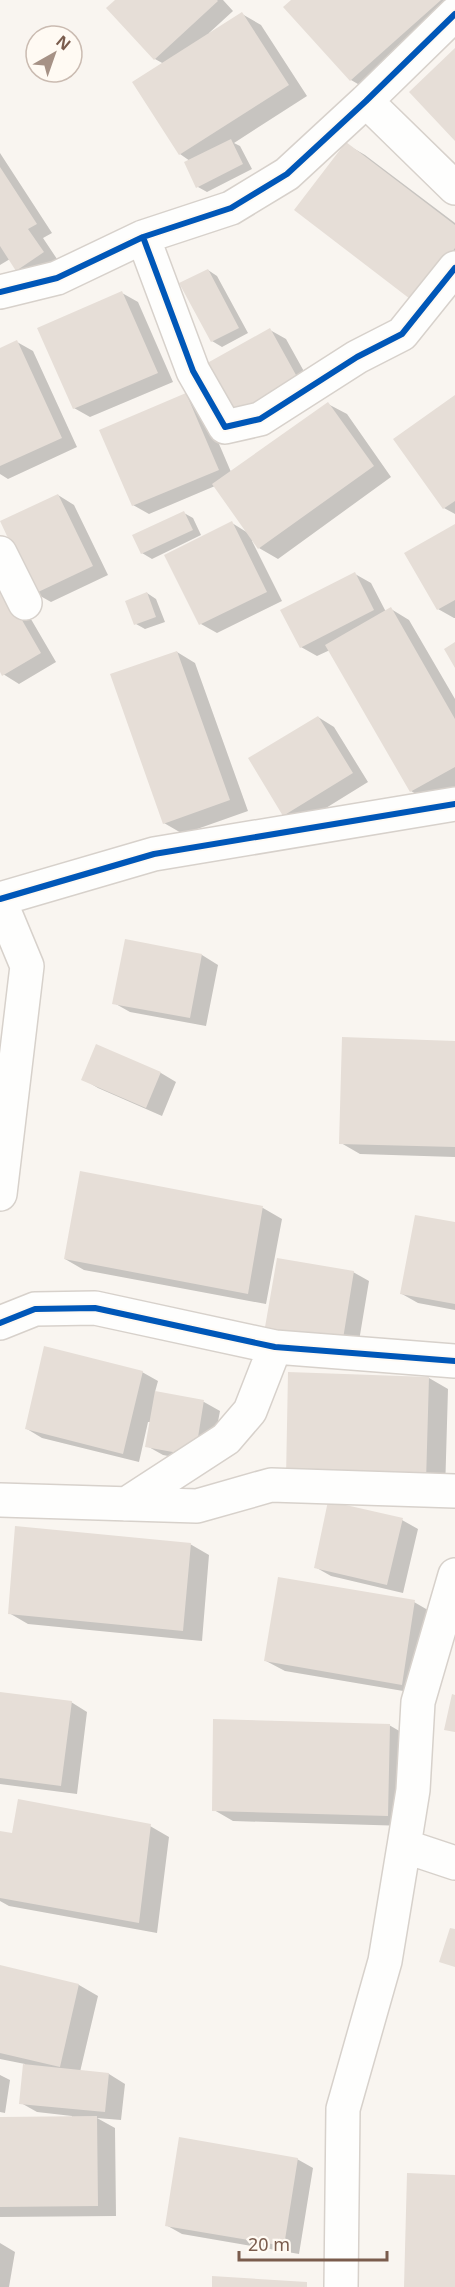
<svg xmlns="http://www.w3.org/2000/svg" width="455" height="2287" font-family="'Noto Sans',sans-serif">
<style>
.shadow{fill:#0003}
.building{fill:#e6ded7}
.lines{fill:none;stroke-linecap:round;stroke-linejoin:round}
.minor-casing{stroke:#d7d1cb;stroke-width:36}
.minor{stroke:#fefefd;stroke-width:33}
.cycleway-casing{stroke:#fffaf3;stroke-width:10}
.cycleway{stroke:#0057b8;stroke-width:6}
</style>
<rect width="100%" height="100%" fill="#f9f5f0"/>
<!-- shadow -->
<path class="shadow" d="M118 0H223L233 11 209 33 210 34 242 14 261 25 307 96 234 143 240 146 252 169 207 192 198 187 190 161 180 154 164 64 155 59Z
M293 0H455L370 91 351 80Z
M346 144 365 155 455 223V283Z
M0 153 52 233 43 238 59 262 33 279 17 269 10 259 0 265Z
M208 270 217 276 248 333 222 347 212 341Z
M122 293 138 302 173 382 90 417 74 408Z
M270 330 286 339 316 393 242 435Z
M17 342 33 351 77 447 8 479 0 474V350Z
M186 395 202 404 231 472 328 404 347 414 391 477 278 559 259 548 253 540 252 541 282 601 217 633 201 624 232 523 248 533 215 486 149 514 133 505Z
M455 397V514L444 508Z
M58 495 74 505 108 575 51 602 35 593Z
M184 513 193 518 201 535 152 559 142 553Z
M455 526V618H454L438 609 406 553Z
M0 566 56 662 19 684 3 674 0 669Z
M355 574 371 583 386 612 391 609 409 620 455 699V788L430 802 411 791 330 650 317 656 301 647Z
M147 593 156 599 165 622 145 629 136 624Z
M177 652 195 663 248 811 183 834 164 823Z
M318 717 334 727 368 782 300 824 284 815Z
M126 941 202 955 218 965 206 1026 130 1012 114 1003Z
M455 1042V1157L360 1154 341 1143Z
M97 1046 161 1073 176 1082 162 1116 98 1088 83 1079Z
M81 1173 263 1208 282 1219 266 1304 84 1270 65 1259Z
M455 1224V1310L418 1303 402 1294Z
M353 1272 369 1281 357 1353 282 1341Z
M142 1372 158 1381 155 1392 204 1402 220 1411 210 1464 163 1455 147 1446 151 1422H148L139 1462 42 1438 27 1429Z
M429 1378 448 1389 445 1492 287 1477Z
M402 1520 418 1529 403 1593 331 1576 315 1567Z
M190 1544 209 1555 202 1641 28 1624 9 1613Z
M414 1602 433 1613 421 1694 285 1671 266 1661Z
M0 1693 71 1702 87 1712 77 1794 0 1784Z
M389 1725 408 1736 407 1826 233 1821 214 1810Z
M150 1826 169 1837 157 1933 9 1906 0 1901V1841L13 1835Z
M0 1967 79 1985 98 1996 80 2072 109 2074 125 2084 121 2120 97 2118 115 2128 116 2216 0 2217V2118H72V2116L37 2112 21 2103 25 2064 0 2059Z
M0 2075 10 2080 5 2113 0 2112Z
M297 2159 313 2168 299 2254 182 2234 166 2225Z
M0 2243 15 2252 9 2287H0Z"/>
<!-- building -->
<path class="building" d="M115 0H217L218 1 154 60 106 8Z
M291 0H441L350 81 283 7Z
M242 12 289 85 179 155 132 82Z
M455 48V141L409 92Z
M231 139 243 164 196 188 184 162Z
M346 142 455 225V248L414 302 294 210Z
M0 167 37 224 28 229 44 252 16 271 0 246Z
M208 269 239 328 211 342 179 283Z
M122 291 158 373 73 409 37 328Z
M270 328 301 384 225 427 193 371Z
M17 340 62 438 0 466V348Z
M186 393 219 470 132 506 99 430Z
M455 395V501L443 509 393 439Z
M328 402 374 466 258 549 212 484Z
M58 494 93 566 34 594 0 521Z
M184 511 193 530 141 554 132 535Z
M232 521 267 592 199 625 164 555Z
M455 524V600L437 610 404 553Z
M355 572 374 610 300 648 280 610Z
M0 582 41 653 2 676 0 672Z
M147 592 156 617 134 625 125 601Z
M391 607 455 719V767L410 792 325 645Z
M455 642V668L444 649Z
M177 651 230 800 163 824 110 674Z
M318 716 353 773 283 816 248 758Z
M125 939 202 954 190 1018 112 1004Z
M342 1037 455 1041V1147L339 1144Z
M96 1044 161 1072 146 1108 81 1080Z
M80 1171 263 1206 248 1294 64 1259Z
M415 1215 455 1222V1304L400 1294Z
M277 1258 354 1271 342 1345 264 1333Z
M44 1346 143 1371 123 1454 25 1429Z
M288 1372 429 1377 426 1482 286 1478Z
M155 1391 204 1400 195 1456 145 1447Z
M328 1501 403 1518 387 1585 314 1568Z
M15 1526 191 1543 183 1631 8 1614Z
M278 1577 415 1600 402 1685 264 1661Z
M0 1692 72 1701 61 1786 0 1778Z
M452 1694 455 1695V1732L444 1730Z
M213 1719 390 1724 388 1816 212 1811Z
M18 1799 151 1824 139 1923 0 1898V1831L12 1833Z
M450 1928 455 1929V1967L439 1962Z
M0 1965 79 1984 60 2067 0 2053Z
M23 2064 109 2073 105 2112 19 2104Z
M97 2116 98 2206 0 2207V2117Z
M179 2137 298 2158 284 2246 165 2226Z
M407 2173 455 2175V2287H404Z
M212 2276 307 2282V2287H212Z"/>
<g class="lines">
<defs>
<path id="minor" d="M366 101 455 188
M143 237 193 371 225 427 260 419 357 357 402 334 455 268
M0 292 57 278 143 237 231 208 287 174 366 101 455 14
M0 553 25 603
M0 899 154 854 455 804
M0 901 27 966 0 1194
M0 1323 35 1309 95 1308 275 1347 455 1361
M0 1500 197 1506 271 1485 455 1491
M126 1504 226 1439 250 1411 275 1347
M455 1575 418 1702 413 1790 404 1846 455 1863
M341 2287 343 2109 385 1961 404 1846"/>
</defs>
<!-- minor casing -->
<use href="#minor" class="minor-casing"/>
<!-- minor -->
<use href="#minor" class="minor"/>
<defs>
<path id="cycleway" d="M143 237 193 371 225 427 260 419 357 357 402 334 455 268
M0 292 57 278 143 237 231 208 287 174 366 101 455 14
M0 899 154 854 455 804
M0 1323 35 1309 95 1308 275 1347 455 1361"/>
</defs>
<!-- cycleway casing -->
<use href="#cycleway" class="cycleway-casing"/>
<!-- cycleway -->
<use href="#cycleway" class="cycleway"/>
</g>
<!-- north arrow -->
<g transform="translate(54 54) rotate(40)"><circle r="28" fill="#fffaf3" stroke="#cabbb1" stroke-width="1.5"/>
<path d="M0-4.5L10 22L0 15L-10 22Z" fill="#a69286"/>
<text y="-9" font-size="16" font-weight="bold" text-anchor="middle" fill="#7a5c4d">N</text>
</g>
<!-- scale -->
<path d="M239 2251v9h148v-9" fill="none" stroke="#7a5c4d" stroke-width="3"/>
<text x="248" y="2251" font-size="18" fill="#7a5c4d" stroke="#fffaf3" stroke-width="4.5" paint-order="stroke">20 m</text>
</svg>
